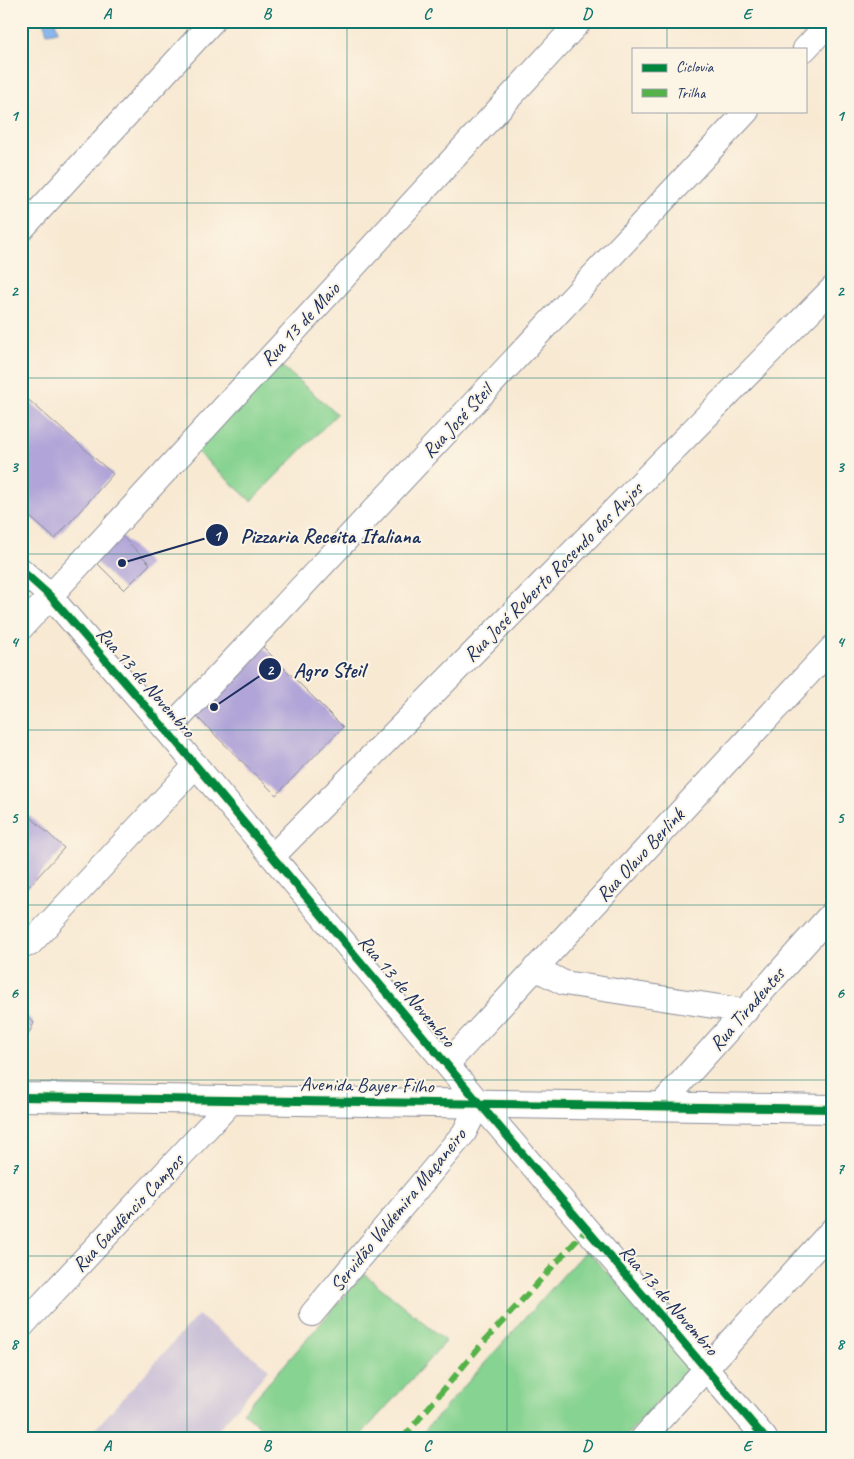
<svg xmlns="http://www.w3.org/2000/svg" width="854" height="1459" font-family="Caveat,sans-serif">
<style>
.industrial{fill:#c9bfd7}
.green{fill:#87d391;stroke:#518178}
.water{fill:#81b2ec;stroke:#4e70a5}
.building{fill:#b1a4d8}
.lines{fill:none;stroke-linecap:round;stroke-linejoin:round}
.minor-casing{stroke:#8a8c98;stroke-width:26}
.major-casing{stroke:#8a8c98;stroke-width:30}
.minor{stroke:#fff;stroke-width:24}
.major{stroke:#fff;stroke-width:28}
.quiet{stroke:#55b248;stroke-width:6;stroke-dasharray:12 6;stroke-linecap:butt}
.cycleway-casing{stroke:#fcf5e5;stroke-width:11}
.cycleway{stroke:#00873e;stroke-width:8}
.grid{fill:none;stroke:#0f766e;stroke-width:1;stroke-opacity:0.55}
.labels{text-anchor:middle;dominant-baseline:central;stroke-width:4;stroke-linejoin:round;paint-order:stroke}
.street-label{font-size:20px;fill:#1b2f5e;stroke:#fcf5e5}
.leader{fill:none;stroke:#1b2f5e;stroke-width:2}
.callout-dot{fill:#1b2f5e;stroke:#fcf5e5;stroke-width:2}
.mark-label{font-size:15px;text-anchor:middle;font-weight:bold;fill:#fff}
.callout-label{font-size:21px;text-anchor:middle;font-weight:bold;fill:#1b2f5e;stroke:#fcf5e5;stroke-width:4;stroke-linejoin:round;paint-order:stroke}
.neatline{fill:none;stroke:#0f766e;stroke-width:2}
.grid-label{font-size:16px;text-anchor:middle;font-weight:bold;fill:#0f766e}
</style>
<rect width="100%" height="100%" fill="#fcf5e5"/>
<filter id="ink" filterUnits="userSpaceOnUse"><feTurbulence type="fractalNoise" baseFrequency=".02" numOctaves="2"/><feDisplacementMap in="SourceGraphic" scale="10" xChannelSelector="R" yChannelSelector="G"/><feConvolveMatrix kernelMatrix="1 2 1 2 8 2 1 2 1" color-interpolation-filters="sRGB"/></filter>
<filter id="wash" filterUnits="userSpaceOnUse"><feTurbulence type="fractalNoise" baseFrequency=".0096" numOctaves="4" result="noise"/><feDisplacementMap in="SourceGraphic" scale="20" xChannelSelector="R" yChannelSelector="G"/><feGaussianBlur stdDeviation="1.12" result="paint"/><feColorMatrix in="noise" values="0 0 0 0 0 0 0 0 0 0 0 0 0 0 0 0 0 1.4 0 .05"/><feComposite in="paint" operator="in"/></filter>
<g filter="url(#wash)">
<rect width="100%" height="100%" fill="#f8e9d3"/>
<!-- industrial -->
<path class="industrial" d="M198 1315 269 1369 211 1438H87Z"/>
<!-- green -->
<path class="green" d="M277 362 337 414 251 501 195 450Z
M586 1250 693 1363 624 1438H418Z
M364 1274 446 1341 358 1438H274L243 1412Z"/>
<!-- water -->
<path class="water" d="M43 21H55L58 31 47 33Z"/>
<g id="blocks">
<!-- building -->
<path class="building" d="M23 395 113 474 55 539 21 509V397Z
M121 535 150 564 124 590 95 561Z
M262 646 343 727 276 795 194 714Z
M21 808 64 848 21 895Z
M21 1008 34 1023 23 1045H21Z"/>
</g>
</g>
<g filter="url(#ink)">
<use href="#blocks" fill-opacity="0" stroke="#8a8c98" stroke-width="1"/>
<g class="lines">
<defs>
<path id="minor" d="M805 49 831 21
M21 230 213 21
M21 570 50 596 167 731 479 1103 765 1438
M21 628 580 21
M167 731 747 111
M273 856 833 288
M30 944 196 765
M535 968 564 983 746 1011
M447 1064 833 647
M661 1105 833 912
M312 1314 464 1133 479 1103
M21 1327 234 1099
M643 1438 833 1229"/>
<path id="major" d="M21 1097 833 1109"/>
</defs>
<!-- minor casing -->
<use href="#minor" class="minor-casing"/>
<!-- major casing -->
<use href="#major" class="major-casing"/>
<!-- minor -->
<use href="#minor" class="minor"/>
<!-- major -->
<use href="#major" class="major"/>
<!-- quiet -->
<path class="quiet" d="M403 1438 481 1345 587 1229"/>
<defs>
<path id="cycleway" d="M21 570 50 596 167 731 479 1103 765 1438
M21 1097 833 1109"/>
</defs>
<!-- cycleway casing -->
<use href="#cycleway" class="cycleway-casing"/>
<!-- cycleway -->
<use href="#cycleway" class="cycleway"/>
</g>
</g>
<!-- grid -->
<path class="grid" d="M187 21V1438M347 21V1438M507 21V1438M667 21V49M667 111V1438M21 203H833M21 378H833M21 554H833M21 730H833M21 905H833M21 1080H833M21 1256H833"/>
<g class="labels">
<!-- street labels -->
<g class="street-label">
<text transform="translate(300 324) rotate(-47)">Rua 13 de Maio</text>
<text transform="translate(457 421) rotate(-47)">Rua José Steil</text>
<text transform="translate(553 572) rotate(-45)">Rua José Roberto Rosendo dos Anjos</text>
<text transform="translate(146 682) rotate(49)">Rua 13 de Novembro</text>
<text transform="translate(640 855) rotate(-47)">Rua Olavo Berlink</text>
<text transform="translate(407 991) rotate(50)">Rua 13 de Novembro</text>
<text transform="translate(747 1009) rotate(-49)">Rua Tiradentes</text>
<text transform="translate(367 1085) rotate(1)">Avenida Bayer Filho</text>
<text transform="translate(398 1210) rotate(-51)">Servidão Valdemira Maçaneiro</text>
<text transform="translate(128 1213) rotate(-47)">Rua Gaudêncio Campos</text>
<text transform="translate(669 1300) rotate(49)">Rua 13 de Novembro</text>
</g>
</g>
<!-- callouts -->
<path class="leader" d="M122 563L217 535M214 707L270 669"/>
<g class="callout-dot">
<circle cx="122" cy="563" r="5"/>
<circle cx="214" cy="707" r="5"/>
<circle cx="217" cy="535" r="12"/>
<circle cx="270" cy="669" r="12"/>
</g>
<g class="mark-label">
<text x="217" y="541">1</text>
<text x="270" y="675">2</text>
</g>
<g class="callout-label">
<text x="330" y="543">Pizzaria Receita Italiana</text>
<text x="329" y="677">Agro Steil</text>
</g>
<!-- margin -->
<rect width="854" height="1459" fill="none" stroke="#fcf5e5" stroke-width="55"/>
<!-- legend -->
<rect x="632" y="48" width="175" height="65" fill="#fcf5e5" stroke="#a2a6af"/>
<rect x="642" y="64" width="25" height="8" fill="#00873e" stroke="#a2a6af"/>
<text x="676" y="72" font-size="15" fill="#1b2f5e">Ciclovia</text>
<rect x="642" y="89" width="25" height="8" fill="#55b248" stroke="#a2a6af"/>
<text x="676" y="98" font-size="15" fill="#1b2f5e">Trilha</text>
<rect x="28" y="28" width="798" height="1404" class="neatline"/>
<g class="grid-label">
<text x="107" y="19">A</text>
<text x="267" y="19">B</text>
<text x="427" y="19">C</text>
<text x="587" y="19">D</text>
<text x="747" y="19">E</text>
<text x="14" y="121">1</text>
<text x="840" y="121">1</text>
<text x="14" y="296">2</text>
<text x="840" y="296">2</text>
<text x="14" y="472">3</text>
<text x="840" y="472">3</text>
<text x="14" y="647">4</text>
<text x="840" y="647">4</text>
<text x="14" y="823">5</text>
<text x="840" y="823">5</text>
<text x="14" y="998">6</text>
<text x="840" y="998">6</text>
<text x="14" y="1174">7</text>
<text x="840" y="1174">7</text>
<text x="14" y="1349">8</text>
<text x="840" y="1349">8</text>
<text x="107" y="1451">A</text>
<text x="267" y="1451">B</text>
<text x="427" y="1451">C</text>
<text x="587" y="1451">D</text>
<text x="747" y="1451">E</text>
</g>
</svg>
